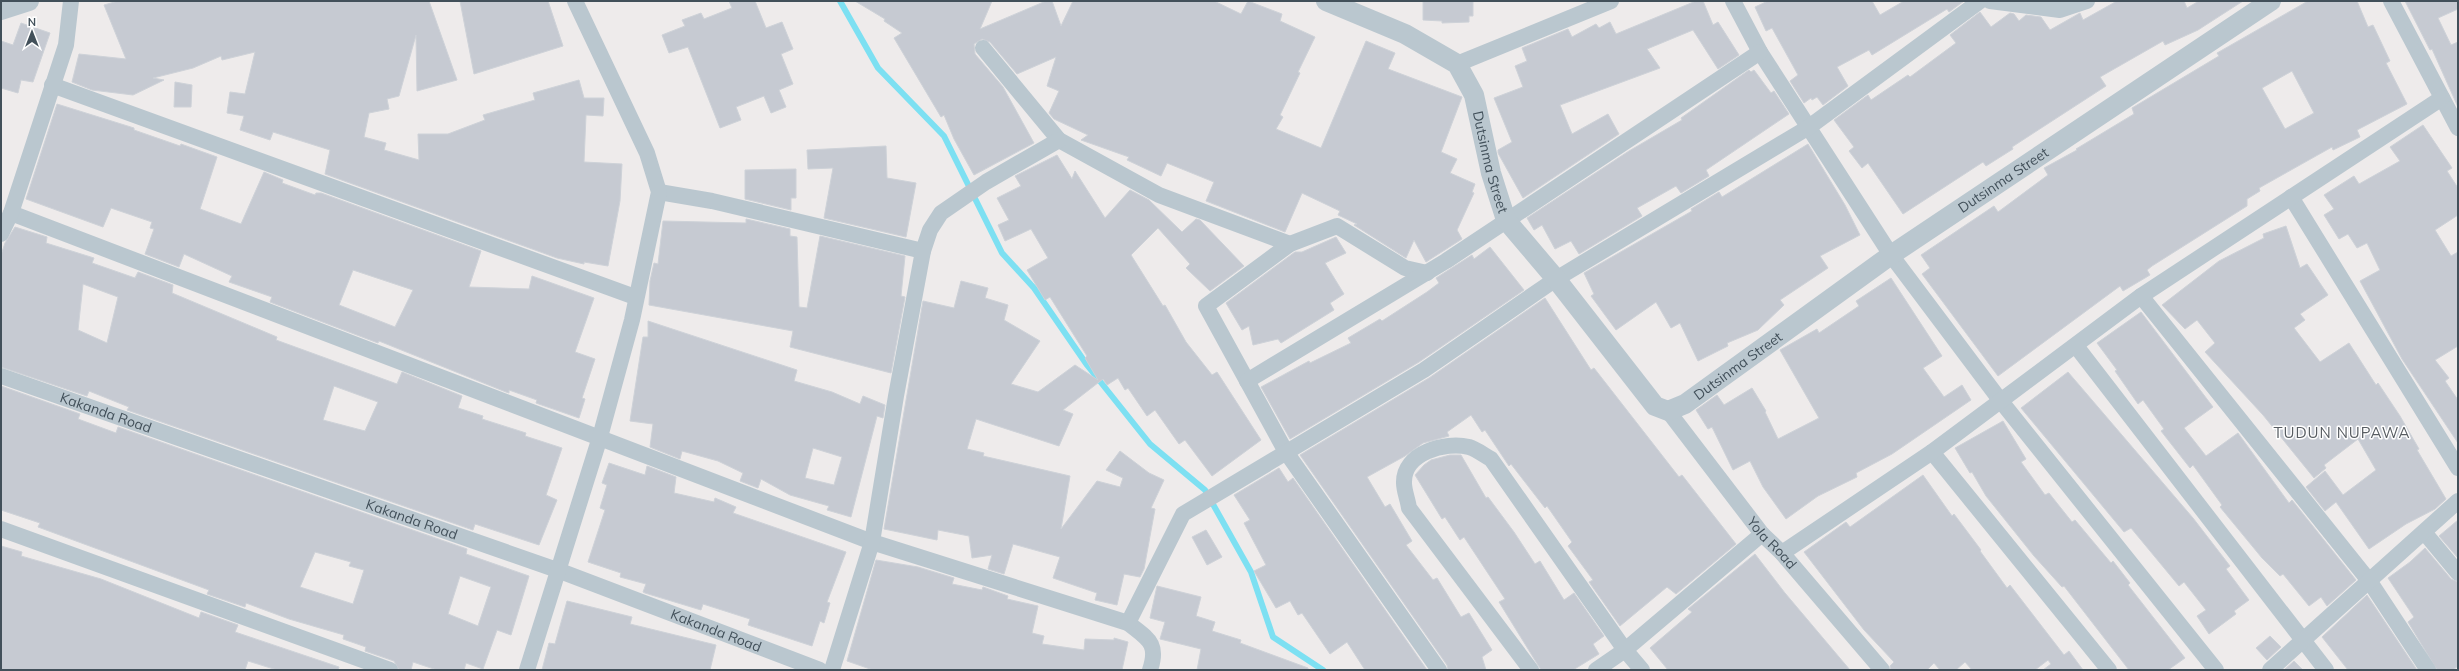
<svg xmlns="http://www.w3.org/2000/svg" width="2459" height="671" font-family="Mulish,sans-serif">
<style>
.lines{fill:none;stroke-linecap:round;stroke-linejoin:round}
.stream{stroke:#7de0f2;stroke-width:6}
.building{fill:#c6cad2;stroke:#ced2d8;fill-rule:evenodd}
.minor{stroke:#bac7cf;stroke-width:16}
.tertiary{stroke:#bac7cf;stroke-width:20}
.labels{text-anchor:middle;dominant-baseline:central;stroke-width:3;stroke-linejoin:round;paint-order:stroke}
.street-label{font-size:14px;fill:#42505a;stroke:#fff}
.neighbourhood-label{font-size:15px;letter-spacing:1px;fill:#575c61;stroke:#fff}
</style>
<rect width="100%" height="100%" fill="#eeebeb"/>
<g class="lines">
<!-- stream -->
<path class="stream" d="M840 1 878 68 944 136 1002 253 1034 288 1087 365 1150 444 1205 490 1251 572 1273 637 1323 670"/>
</g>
<!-- building -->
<path class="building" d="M118 1H429L457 80 417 91 416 35 399 96 387 99 389 109 369 113 364 137 386 143 384 150 419 160 418 134H448L485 120 483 115 535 100 533 93 579 80 584 98H604L603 116 586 115 584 162 622 164 620 201 608 266 584 262V264L557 258 325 174 330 150 273 132 270 140 240 130 244 116 227 113 230 92 245 94 255 52 222 60 221 56 193 68 153 78 164 80 133 95 92 90 72 82 79 54 126 59 104 5Z
M460 1H548L563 46 474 74Z
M729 1H755L766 28 782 22 793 49 781 54 793 84 779 90 786 107 771 113 764 96 736 107 741 120 720 128 688 47 669 53 662 35 685 26 682 20 701 13 704 19 732 8Z
M855 1H992L980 29 1046 1H1052L1061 26 1073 1H1214L1241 14 1248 1 1282 14 1280 21 1315 37 1298 72 1300 73 1280 115 1283 117 1276 129 1321 148 1366 41 1395 53 1388 69 1462 97 1441 152 1457 159 1450 173 1475 184 1472 192 1474 193 1457 230 1462 239 1426 262 1414 240 1406 258 1354 225 1357 224 1338 215 1340 211 1302 193 1285 232 1206 201 1214 182 1167 163 1161 176 1127 160 1129 157 1081 140 1088 135 1054 119 1049 113 1059 91 1047 86 1056 57 1017 74 990 42 982 39 974 44 975 54 1003 87 1034 143 974 175 954 139 944 115 941 117 894 38 902 33 884 21 885 19Z
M1423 1H1473V16H1469V22L1442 23V21L1423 20Z
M1696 1H1703L1713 25 1718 22 1739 55 1718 69 1693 30 1647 49 1660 68 1560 105 1572 134 1608 114 1619 134 1523 198 1498 153V150L1512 142 1494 98 1523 87 1515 66 1527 61 1522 48 1568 29 1572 37 1596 24 1599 28 1610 22 1616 34Z
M1768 1H1872L1880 15 1904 1H1964L1949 12 1947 9 1872 55 1869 50 1837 67 1848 86 1823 105 1817 97 1812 100 1811 98 1804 103 1790 81 1798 75 1772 28 1766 31 1755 7Z
M2117 1H2184L2187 8 2199 1H2243L2198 30 2165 45 2163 41 2100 77 2106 86 2012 147 2013 149 1986 166 1983 162 1903 214 1868 163 1862 168 1849 151 1854 147 1834 120 1868 95 1871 100 1908 75 1910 77 1956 43 1950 35 1980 12 1991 27 2010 13 2014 14 2019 21 2026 15 2041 17 2050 30 2080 13 2083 20Z
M2308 1H2357L2368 27 2373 25 2390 61 2386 63 2407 104 2357 130 2360 137 2333 150 2332 147 2259 188 2260 191 2247 199V206L2152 266 2147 270 2150 275 2123 291 2120 286 1998 376 1922 274 1930 268 1921 255 1994 206 1998 212 2048 175 2044 168 2077 150 2076 149 2134 114 2132 108 2219 56 2217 53ZM2292 71 2314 113 2285 129 2262 88Z
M2405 1H2458V9L2438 18 2451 45 2458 42V107L2432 49 2430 50Z
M21 23 50 33 33 82 21 80 18 93 1 88V41L13 45Z
M1749 70 1751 72 1754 70 1771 93 1774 91 1789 114 1706 170 1709 176 1681 193 1676 186 1637 208 1642 216 1579 254 1571 241 1555 249 1542 225 1534 230 1527 218 1629 151 1682 120 1681 118Z
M175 82 192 85 191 107H174Z
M57 104 134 128V130L180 146 181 144 217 157 200 209 241 224 264 172 283 180 282 183 315 195 316 193H321L481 251 469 287 529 289 532 276 594 298 575 352 595 359 582 398 585 399 579 418 536 403 537 400 509 390V393L506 392 379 341 378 343 270 302 272 297 229 282 232 276 184 254 179 267 145 254 154 229 150 228 152 222 111 208 103 227 26 199ZM353 270 413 290 395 327 339 305Z
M2423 125 2452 168 2447 171 2458 188V215L2435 230 2451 256 2458 252V346L2435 360 2449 378 2445 381 2458 400V443L2402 359 2360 281 2380 270 2367 243 2357 248 2348 234 2339 239 2324 215 2334 209 2324 195 2354 176 2359 184 2400 161 2390 147Z
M1808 144 1845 205 1860 235 1820 256 1828 268 1780 300 1784 305 1758 330 1727 343 1728 346 1698 361 1680 323 1671 328 1656 302 1616 330 1591 296 1594 294 1584 273 1692 211 1691 209 1719 192 1722 197Z
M886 146 887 178 916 183 906 237 824 218 833 168 808 169 807 150Z
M1057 155 1072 179 1075 171 1105 218 1130 190 1149 200 1182 232 1196 219 1200 220 1244 266 1210 291 1186 268 1190 264 1158 228 1131 255 1163 306 1165 305 1186 342 1212 375 1217 372 1261 440 1212 476 1185 440 1179 444 1155 410 1147 416 1128 388 1125 390 1118 378 1107 385 1103 379 1063 410 1073 414 1059 446 976 419 967 449 984 453 983 456 1070 476 1061 529 1097 481 1120 487 1123 478 1106 470 1120 451 1149 473 1164 480 1151 508 1155 509 1144 569 1140 577 1124 574 1117 605 1095 600 1097 593 1053 578 1060 557 1013 544 1004 574 988 569 992 555 972 558 969 536 938 530 937 540 884 529 923 301 954 308 961 281 988 288 985 298 1008 305 1004 320 1040 341 1011 384 1038 392 1075 365 1098 380 1085 358 1087 356 1050 297 1045 300 1027 270 1048 258 1031 229 1005 241 998 225 1009 220 997 198 1021 186 1015 176Z
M796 169V198H791V210L745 199V170Z
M746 219 790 229V236L797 237 799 307 807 308 820 236 905 256 901 296 905 297 891 373 790 347 793 331 649 305 650 281 654 263 658 264 663 221 746 223Z
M2286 226 2300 268 2307 264 2328 295 2300 314 2305 320 2294 328 2320 362 2349 343 2376 385 2378 383 2400 416 2419 449 2417 450 2446 499 2435 509 2406 524 2369 549 2336 502 2325 511 2306 487 2325 471 2343 495 2376 470 2358 439 2324 465 2326 468 2314 478 2263 415 2205 352 2215 343 2197 320 2185 329 2162 305 2219 261 2264 238 2263 234Z
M15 227 47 237 46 243 94 258 92 263 135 278 138 272 173 285 172 293 277 337 276 340 397 384 402 372 462 396 458 408 483 416 482 419 526 433 525 436 562 448 546 495 557 500 539 545 475 524 473 530 127 410 129 407 89 391 87 396 1 367V255L5 243ZM83 284 118 297 107 343 78 330ZM334 386 378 402 365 431 323 420Z
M1336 237 1346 253 1325 263 1344 294 1330 303 1334 310 1281 343 1278 339 1253 345 1249 326 1242 330 1226 303 1295 252H1302Z
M1490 247 1524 290 1419 362 1290 439 1261 387 1309 361 1310 363 1351 343 1348 338 1380 319 1382 321 1427 292 1439 283 1436 278 1472 255 1474 259Z
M1891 278 1942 356 1923 368 1944 397 1962 385 1971 400 1892 454 1856 473 1857 477 1818 496 1786 519 1763 487 1750 461 1733 470 1712 427 1708 429 1696 410 1717 395 1724 405 1752 388 1766 411 1765 412 1778 439 1819 418 1780 350 1817 329 1819 333 1859 306 1856 301Z
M1545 298 1591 370 1594 368 1679 477 1682 475 1736 544 1676 594 1667 587 1620 626 1589 582 1593 580 1568 546 1572 542 1547 506 1545 508 1511 464 1509 466 1485 430 1482 432 1471 415 1447 432 1449 436 1423 443 1405 456 1367 477 1385 507 1390 504 1412 541 1406 545 1433 580 1437 578 1461 617 1469 613 1492 650 1482 657 1486 670H1448L1447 665 1300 455 1429 378Z
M2141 312 2213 407 2184 428 2206 456 2238 433 2289 503 2292 500 2356 580 2327 606 2321 597 2309 606 2283 574 2280 576 2262 558 2220 507 2222 505 2193 465 2190 468 2161 431 2164 429 2143 400 2138 404 2115 371 2117 370 2097 343Z
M648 321 797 370 794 381 832 392 860 404 863 396 885 405 883 418 877 416 851 517 827 510 829 506 790 495 761 479 758 488 740 481 743 473 718 461 682 451 680 459 650 447 653 424 630 421 643 337H648ZM813 448 842 457 834 485 805 478Z
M2068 372 2193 518 2230 566 2226 569 2249 600 2234 611 2236 614 2209 634 2197 616 2206 610 2184 582 2179 586 2131 528 2124 532 2021 408Z
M1 386 80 414 78 419 116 433 118 427 467 549 466 554 529 576 511 635 497 630 483 669 466 663 464 670H437L413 662 411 670H399L394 661 365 651 366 647 343 639 344 635 289 619 246 603 245 607 207 594 209 590 38 527 40 523 1 510ZM315 552 351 562 349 566 364 570 353 604 300 587ZM460 576 491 587 478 626 448 614Z
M2003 421 2026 459 2021 462 2045 495 2049 493 2072 522 2075 520 2111 563 2113 561 2130 583 2128 585 2185 658 2168 670H2129L2064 586 2062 587 2034 556 1986 496 1972 472 1970 473 1955 448Z
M1450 455H1461L1486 498 1488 497 1514 532 1535 564 1540 561 1564 600 1574 593 1604 636 1593 644 1599 654 1573 670H1541L1499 602 1505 599 1464 537 1460 540 1445 517 1442 519 1415 475 1424 465 1431 460Z
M609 463 645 475 647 466 676 477 674 493 714 502 715 498 736 507 733 513 846 552 827 602 830 603 824 623 820 621 812 646 748 625 750 619 703 604 701 610 645 593 643 592 646 584 620 577 621 573 588 562 605 510 600 508 607 485 602 483Z
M1279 468 1288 482 1293 478 1427 670H1365L1347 642 1330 654 1302 613 1298 615 1290 601 1276 608 1254 571 1266 565 1244 523 1250 520 1234 495Z
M1923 475 1952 516 1954 514 1981 550 1980 551 2007 588 2010 585 2064 655 2069 651 2083 670H2043L2051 664 2048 660 2035 670H1972L1965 662 1956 670H1940L1934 663 1927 670H1891L1890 666 1894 662 1864 630 1804 552 1846 522 1850 527Z
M2458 520V558L2439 536Z
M1206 530 1222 557 1207 565 1192 537Z
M1 546 22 552 21 556 101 579 199 618 201 612 238 625 235 632 339 667 338 670H277L248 661 245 670H1Z
M2425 548 2451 579 2458 582V666L2453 670H2437L2408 622 2414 617 2388 578 2410 562Z
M1755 554 1785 593 1850 670H1668L1650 648 1692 612 1688 609Z
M876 560 918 567 954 578 952 584 982 590 983 587 1008 596 1007 599 1038 606 1032 633 1044 636 1042 644 1084 650 1085 639 1114 640V638L1128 642 1122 670H873L847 661Z
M1157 586 1201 597 1196 616 1215 622 1212 631 1241 640 1240 643 1308 668V670H1197L1201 649 1160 639 1165 622 1150 618Z
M2367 595 2417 670H2348L2322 637Z
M567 601 632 617 630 624 716 645 710 670H542L549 643 555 644Z
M2270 636 2281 647 2267 660 2256 648Z
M2294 661 2303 670H2284Z"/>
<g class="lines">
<!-- minor -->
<g class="minor">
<path d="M1733 1 1760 52 1891 255 2000 400 2216 670"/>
<path d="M1990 1 2060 10 2087 1"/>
<path d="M2391 1 2458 128"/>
<path d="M983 48 1059 140 1159 195 1290 244"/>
<path d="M1457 64 1611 1"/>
<path d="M52 85 635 297"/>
<path d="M659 192 712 201 923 251"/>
<path d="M2291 197 2458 468"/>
<path d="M11 213 872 542 1128 623C1148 639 1159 643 1150 670"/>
<path d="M1 234 11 213 66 45 71 1"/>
<path d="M1427 273 1405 268 1337 226 1290 244 1206 306 1286 452 1439 670"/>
<path d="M2141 296 2370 582 2428 670"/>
<path d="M2076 346 2326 670"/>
<path id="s1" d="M1 376 560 571 820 670"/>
<path d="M1247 381 1446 261 1760 52"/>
<path id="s2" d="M1668 411 1762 534 1782 553 1882 670"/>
<path d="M1932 452 2109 670"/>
<path d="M1 529 390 670"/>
<path d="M2424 532 2458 573"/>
<path d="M1782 553 1932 452 2141 296 2442 98"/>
<path d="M1128 623 1183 514 1424 370 1556 279 1809 127 1980 1"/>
<path d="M527 670 600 437 632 320 659 192 647 153 575 1"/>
<path d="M832 670 872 542 896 396 923 251 930 230 941 213 986 182 1059 140"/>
<path d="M1531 670 1409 508C1408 500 1404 491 1404 483 1403 453 1445 441 1469 447 1476 449 1484 455 1491 459L1625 650 1642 670"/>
<path d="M1596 670 1625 650 1762 534"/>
<path d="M2270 670 2458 501"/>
</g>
<!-- tertiary -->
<g class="tertiary">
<path id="s3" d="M1326 1 1405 34 1457 64 1474 95 1491 173 1506 220 1556 279 1655 406 1668 411 1685 404 1891 255 2271 1"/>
<path d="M1 10 29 1"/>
</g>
</g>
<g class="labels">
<!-- street labels -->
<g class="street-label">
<text stroke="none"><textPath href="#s3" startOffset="250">Dutsinma Street</textPath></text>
<text stroke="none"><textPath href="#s3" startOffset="970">Dutsinma Street</textPath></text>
<text stroke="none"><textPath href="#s3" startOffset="646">Dutsinma Street</textPath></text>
<text stroke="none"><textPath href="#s1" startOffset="111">Kakanda Road</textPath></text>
<text stroke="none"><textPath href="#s1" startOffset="435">Kakanda Road</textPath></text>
<text stroke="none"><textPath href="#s2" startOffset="168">Yola Road</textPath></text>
<text stroke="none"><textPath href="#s1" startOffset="759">Kakanda Road</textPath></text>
</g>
<!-- neighbourhood labels -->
<g class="neighbourhood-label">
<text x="2342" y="432">TUDUN NUPAWA</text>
</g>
</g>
<!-- border -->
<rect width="2459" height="671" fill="none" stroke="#42505a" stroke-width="4"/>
<!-- north arrow -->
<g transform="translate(32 32)" stroke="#ffffff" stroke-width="3" paint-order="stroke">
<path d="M0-3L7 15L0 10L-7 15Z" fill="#42505a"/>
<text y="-6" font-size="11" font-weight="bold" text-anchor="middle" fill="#42505a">N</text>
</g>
</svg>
